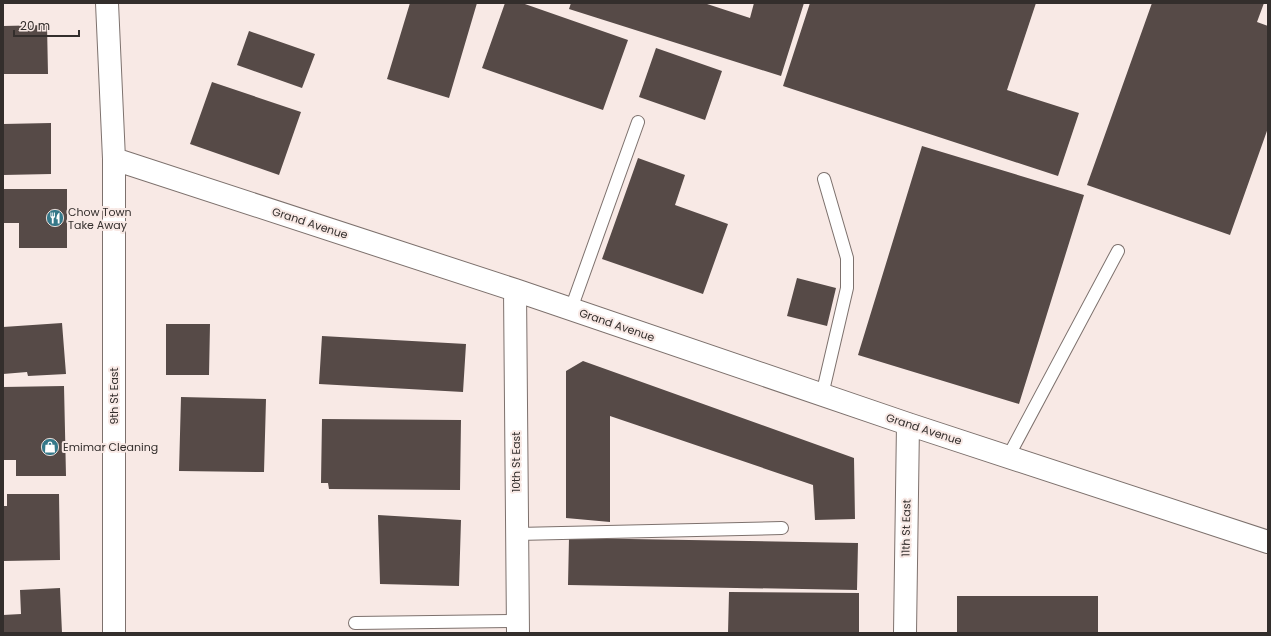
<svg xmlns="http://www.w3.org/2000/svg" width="1271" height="636" font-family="Poppins,sans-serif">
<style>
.building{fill:#564a47}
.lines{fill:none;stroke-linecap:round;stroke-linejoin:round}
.lane-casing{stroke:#7d716d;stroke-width:14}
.street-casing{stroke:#7d716d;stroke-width:24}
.lane{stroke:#fff;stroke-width:12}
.street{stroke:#fff;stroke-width:22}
.labels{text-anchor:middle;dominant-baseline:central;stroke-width:4;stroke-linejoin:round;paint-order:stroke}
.poi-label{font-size:11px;fill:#332e2c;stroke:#f8e9e5;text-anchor:start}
.street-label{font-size:11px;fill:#332e2c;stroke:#f8e9e5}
</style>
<rect width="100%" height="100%" fill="#f8e9e5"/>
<!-- building -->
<path class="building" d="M410 3H477L449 98 387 79Z
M505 3H522L628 40 603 110 482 68Z
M571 3H704L750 18 754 3H804L781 76 569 9Z
M810 3H1036L1007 90 1079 113 1058 176 783 86Z
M1152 3H1264L1257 22 1268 26V128L1230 235 1087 185Z
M47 25 48 74H3V26Z
M249 31 315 54 302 88 237 65Z
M656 48 722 71 705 120 639 97Z
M212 82 301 112 279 175 190 144Z
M51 123V174L3 175V124Z
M922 146 1084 195 1019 404 858 355Z
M638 158 685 175 675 205 728 224 703 294 602 259Z
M3 189H67V248H19V223H3Z
M797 278 836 288 827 326 787 316Z
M62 323 66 374 28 376 27 372 3 374V327Z
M166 324H210L209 375H166Z
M322 336 466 344 463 392 319 384Z
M583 361 854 458 855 519 815 520 813 485 610 416V522L566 518V371Z
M64 386 66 476H16V460H3V387Z
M181 397 266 399 264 472 179 471Z
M322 419 461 420 460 490 329 489 328 483H321Z
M7 494H59L60 560 3 561V506H7Z
M378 515 461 520 459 586 380 584Z
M569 538 858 543 857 590 568 585Z
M60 588 62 633H3V615L21 614 20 590Z
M729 592 859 593V633H728Z
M957 596H1098V633H957Z"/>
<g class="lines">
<defs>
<path id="lane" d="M571 309 638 122
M822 395 847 288V258L824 179
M1008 457 1118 251
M517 534 782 528
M355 623 518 621"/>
<path id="street" d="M107 3 114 159 515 290 908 424 1268 542
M515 290 518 633
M114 633V159
M905 633 908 424"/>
</defs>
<!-- lane casing -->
<use href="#lane" class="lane-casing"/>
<!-- street casing -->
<use href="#street" class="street-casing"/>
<!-- lane -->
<use href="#lane" class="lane"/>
<!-- street -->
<use href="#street" class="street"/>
</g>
<!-- icons -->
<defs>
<symbol id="restaurant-disc" viewBox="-11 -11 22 22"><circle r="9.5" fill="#357889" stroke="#f8e9e5"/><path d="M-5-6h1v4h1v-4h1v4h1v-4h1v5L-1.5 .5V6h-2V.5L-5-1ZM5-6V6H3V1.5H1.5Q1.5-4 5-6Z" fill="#fff"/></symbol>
<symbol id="shop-disc" viewBox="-11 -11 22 22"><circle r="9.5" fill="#357889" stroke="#f8e9e5"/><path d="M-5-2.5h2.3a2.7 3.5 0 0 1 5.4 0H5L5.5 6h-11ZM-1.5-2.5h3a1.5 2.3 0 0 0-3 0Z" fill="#fff"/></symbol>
</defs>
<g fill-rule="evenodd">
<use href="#restaurant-disc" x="45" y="208" width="20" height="20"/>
<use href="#shop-disc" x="40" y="437" width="20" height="20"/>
</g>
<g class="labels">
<!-- poi labels -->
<g class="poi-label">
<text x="68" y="212">Chow Town<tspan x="68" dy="13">Take Away</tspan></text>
<text x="63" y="447">Emimar Cleaning</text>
</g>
<!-- street labels -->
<g class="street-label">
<text transform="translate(310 223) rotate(18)">Grand Avenue</text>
<text transform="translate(617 325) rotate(19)">Grand Avenue</text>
<text transform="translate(114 396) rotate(-90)">9th St East</text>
<text transform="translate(924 429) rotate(18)">Grand Avenue</text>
<text transform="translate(516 462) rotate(-90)">10th St East</text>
<text transform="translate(906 528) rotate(-89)">11th St East</text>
</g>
</g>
<!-- border -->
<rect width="1271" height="636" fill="none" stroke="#332e2c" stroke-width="8"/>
<!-- scale -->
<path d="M14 30v6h65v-6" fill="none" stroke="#332e2c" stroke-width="2"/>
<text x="20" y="30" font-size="12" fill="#332e2c" stroke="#f8e9e5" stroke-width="3" paint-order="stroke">20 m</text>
</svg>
